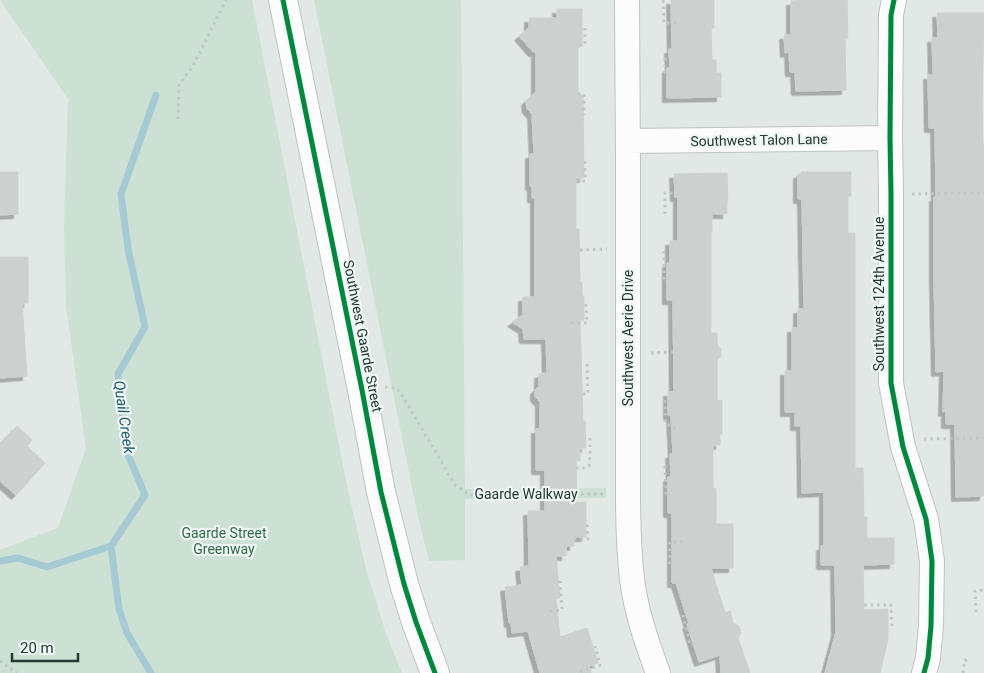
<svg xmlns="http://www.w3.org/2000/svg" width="984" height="673" font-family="Roboto,sans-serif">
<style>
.green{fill:#cce0d3}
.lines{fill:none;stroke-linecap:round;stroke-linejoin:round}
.stream{stroke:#a5cad3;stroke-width:7}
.building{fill:#ccd1cf;stroke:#cbd1ce;filter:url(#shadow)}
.minor-casing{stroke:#bfc4c2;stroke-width:26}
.secondary-casing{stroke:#bec5c2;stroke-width:30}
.path{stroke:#bfc8c4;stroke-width:3;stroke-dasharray:2.5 4;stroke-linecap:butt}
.minor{stroke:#fbfcfb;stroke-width:24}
.secondary{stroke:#fbfcfb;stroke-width:28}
.cycleway-casing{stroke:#f0f6f3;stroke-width:8}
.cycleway{stroke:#00873e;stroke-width:5}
.labels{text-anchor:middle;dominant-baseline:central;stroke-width:4.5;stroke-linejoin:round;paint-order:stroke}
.street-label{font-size:14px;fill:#223834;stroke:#f0f6f3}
.park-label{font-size:14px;fill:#2f6c4a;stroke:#f0f6f3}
.water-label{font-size:15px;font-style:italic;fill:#215e70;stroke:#f0f6f3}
</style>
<defs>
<filter id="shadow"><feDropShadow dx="-4.5" dy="4.5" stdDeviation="0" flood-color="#0004"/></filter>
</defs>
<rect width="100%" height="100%" fill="#e2e8e5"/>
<!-- green -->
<path class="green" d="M0 0H252L346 481 365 565 385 631 402 673H0V550L58 528 86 448 66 306 64 227 68 99Z
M314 0H461L465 489 606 488V498L465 499V560L429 561 418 517Z"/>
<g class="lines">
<!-- stream -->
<path class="stream" d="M0 561 18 558 47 567 111 546
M151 673 127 633 119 609 111 546 145 495 126 450 118 374 145 327 128 249 121 194 156 95"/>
</g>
<!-- building -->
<path class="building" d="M671 0H714V28H711L712 60H716V73H721V97L667 98V68H670L669 49H672Z
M795 0H847L848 39H845L846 90 796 91 795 72H790L789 52 785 53 784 35H791V1H795Z
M557 9H582V43H580V47H578V96L583 95 584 178H576V229H579L580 282H582V296H584V320H580L583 421H585L586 448H580V461H576L577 503 586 502V537H574V546H566V556H556L560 598H556L560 637 587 628 598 663 589 666 591 673H540L528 631 512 633 511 622 509 623 505 587 522 585 520 567 529 566 528 511H545V470H536V429H540V402L535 397V390L539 386V374L547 373 546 339H524L523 329 512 322 523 315V297H535V198H532V186H530V154H534L532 114 527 109 526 101 536 92V52H533L519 36 529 28V18H557Z
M937 13H984L982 108 983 144H984V496L956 497 955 424H946V411L943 412 944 371 936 372 934 279V197H936L935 128H929L928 75H933L932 38H938Z
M0 172H18V214L0 215Z
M801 172H851V196H848V233H855V468H863L864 517H867V538H894V564L863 565 864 610 888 609V640L880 673H825L836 632 835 565H821V546H824V492L802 493 801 426H795V412H785V371H792V328H798V309H804L802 199H798V174H802Z
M727 173 728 201H727V214H712V231H711V333H717V345L721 349V356L717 361V401L722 400V434H720V445H713V488L716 489V524H733V568H711L725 613 730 611 733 623 739 626 741 633 738 638 750 673H721L720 655 699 662 687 624H689L676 583H672V513H668V477H671L670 454H673L671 415H668V392H674L673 300H667V263H670V241H678V197H675L674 174Z
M0 257H28V303H22L27 376 0 378Z
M17 426 32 440 27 446 45 463 16 495 0 481V444Z"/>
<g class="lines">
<defs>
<path id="minor" d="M627 0 628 161V494C628 522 629 551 632 579 636 612 647 643 658 673
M894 0 891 15 890 138 891 194V383L903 447 926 519 932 561 931 626 928 658 924 673
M628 141 890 138"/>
<path id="secondary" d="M283 0 362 390 381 492 404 584 416 622 435 673"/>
</defs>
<!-- minor casing -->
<use href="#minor" class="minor-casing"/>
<!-- secondary casing -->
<use href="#secondary" class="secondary-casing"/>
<!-- path -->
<path class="path" d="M663 0 664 23H676
M580 45H585V28
M665 58V76H667
M578 94H584V115
M178 119 179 85 192 67 201 50 226 0
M576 181H585V161
M912 194 984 193
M665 214V193H675
M580 250 607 249
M664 251V282H667
M571 323H587L586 303
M651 353 673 352
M385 387 395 388 400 392 455 485 470 495 606 494
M583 394H588L587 363
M665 400V423L673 428H680
M924 439 984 438
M665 466 666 496H668
M576 468H584L589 466 590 457V435
M574 539H588L587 520
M670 564V542H687
M864 605H891L892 626
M550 611 562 610 560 581
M976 612 975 591 984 590
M683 615 690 645 694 644
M0 661 17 673
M580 672 600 665 595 646
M963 673 965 660 968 661"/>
<!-- minor -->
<use href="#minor" class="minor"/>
<!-- secondary -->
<use href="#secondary" class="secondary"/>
<defs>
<path id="cycleway" d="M283 0 362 390 381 492 404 584 416 622 435 673
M894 0 891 15 890 138 891 194V383L903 447 926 519 932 561 931 626 928 658 924 673"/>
</defs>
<!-- cycleway casing -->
<use href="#cycleway" class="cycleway-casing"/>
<!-- cycleway -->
<use href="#cycleway" class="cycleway"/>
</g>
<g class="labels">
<!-- street labels -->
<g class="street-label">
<text transform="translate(759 140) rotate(-1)">Southwest Talon Lane</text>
<text transform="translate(879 294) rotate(-90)">Southwest 124th Avenue</text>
<text transform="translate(363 336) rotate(79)">Southwest Gaarde Street</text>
<text transform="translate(628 338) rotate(-90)">Southwest Aerie Drive</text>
<text x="526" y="494">Gaarde Walkway</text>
</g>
<!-- park labels -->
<g class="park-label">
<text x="224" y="533">Gaarde Street<tspan x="224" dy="16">Greenway</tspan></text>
</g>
<!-- water labels -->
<g class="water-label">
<text transform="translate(124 417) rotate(82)">Quail Creek</text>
</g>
</g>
<!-- scale -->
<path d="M12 653v8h66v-8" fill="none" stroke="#223834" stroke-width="2.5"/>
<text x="20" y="653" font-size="15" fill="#223834" stroke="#f0f6f3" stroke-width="4" paint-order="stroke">20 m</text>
</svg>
